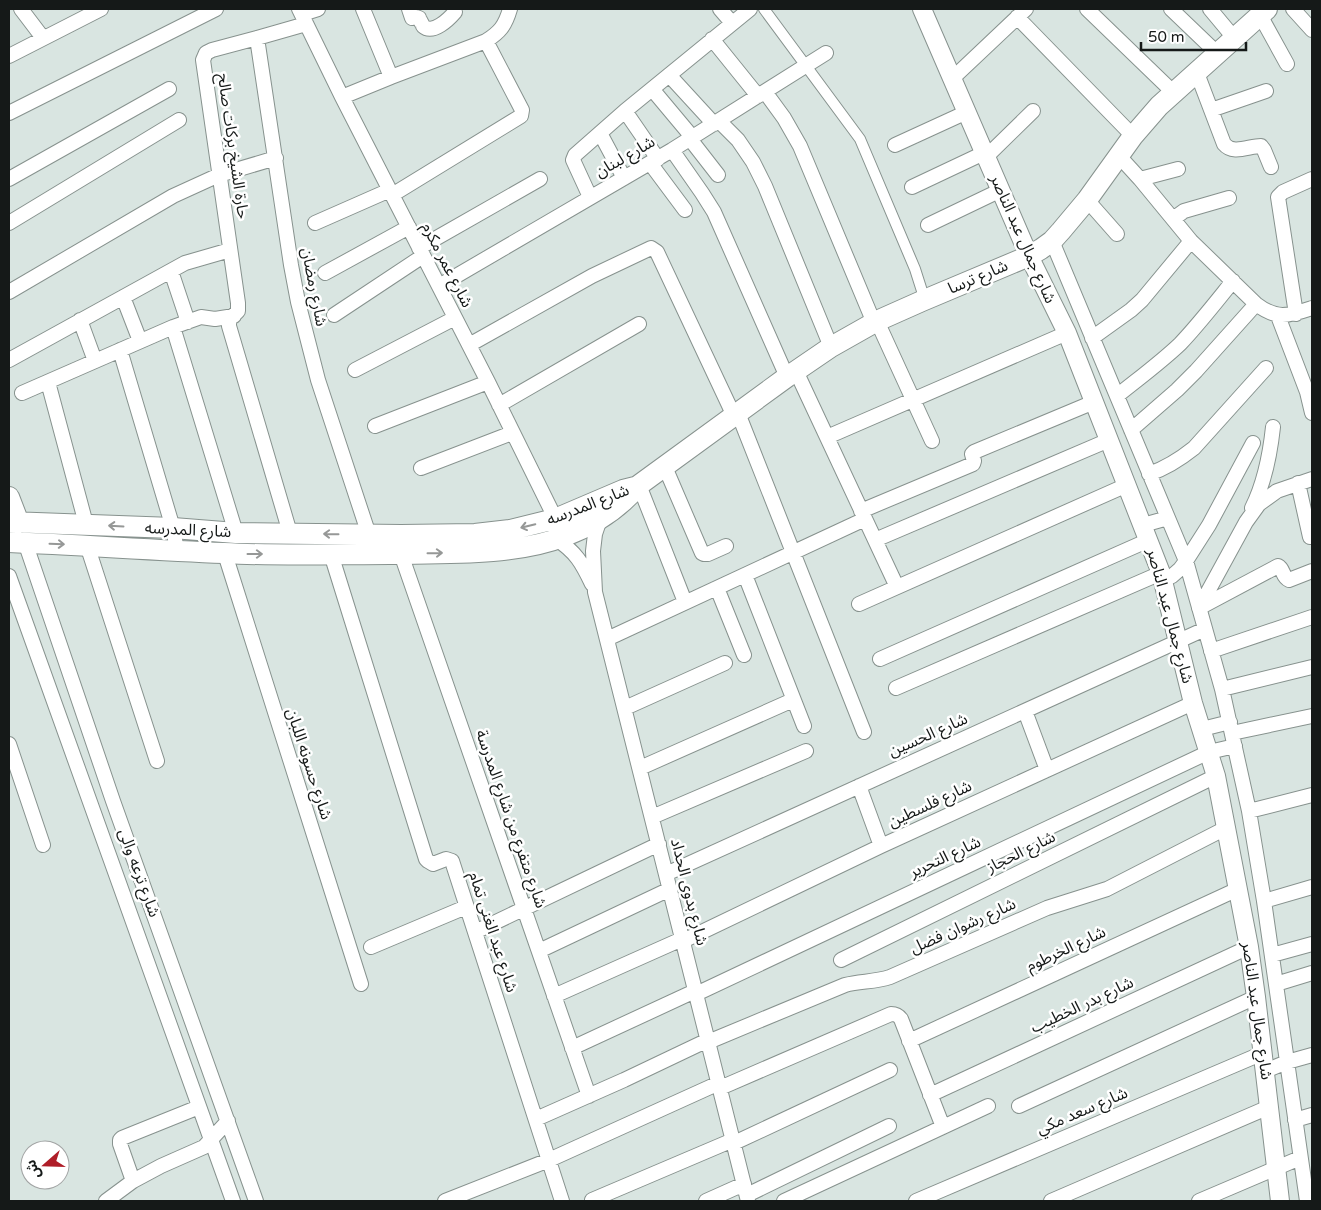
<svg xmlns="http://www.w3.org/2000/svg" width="1321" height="1210" font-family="'Varela Round','Noto Sans Arabic',sans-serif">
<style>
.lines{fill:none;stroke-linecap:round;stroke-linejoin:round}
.pedestrian-casing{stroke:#87928e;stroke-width:12}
.minor-casing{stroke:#87928e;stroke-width:16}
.tertiary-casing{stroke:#87928e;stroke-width:20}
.secondary-casing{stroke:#87928e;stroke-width:22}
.pedestrian{stroke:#fff;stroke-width:10}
.minor{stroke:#fff;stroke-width:14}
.tertiary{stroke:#fff;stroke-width:18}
.secondary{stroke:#fff;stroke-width:20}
.oneway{stroke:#969897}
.labels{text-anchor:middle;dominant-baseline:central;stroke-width:5;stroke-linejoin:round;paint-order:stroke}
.street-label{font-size:16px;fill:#151918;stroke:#fff}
</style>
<rect width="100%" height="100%" fill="#d9e5e1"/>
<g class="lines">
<defs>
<path id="pedestrian" d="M764 9 860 139 915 269 922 291V301"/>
<path id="minor" d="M21 9 43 38
M299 9 342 97 488 382 559 526
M363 9 391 77
M409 9 412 18 416 17 419 18C419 19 423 25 423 26 433 35 449 19 455 12
M720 9 732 23
M1087 9 1174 93
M1171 9 1218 54
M1210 9 1235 39
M1293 9 1312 30
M302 14 318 9
M1260 15 1287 64
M1017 17 1133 136
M257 38 291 265 298 302 318 380 369 535
M712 39 758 96
M9 56 101 9
M1197 73 1224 144C1233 155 1249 146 1261 146L1264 150 1271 167
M669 75 714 124
M953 78 1026 9
M652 89 693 138
M765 92 784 118 800 146 874 323
M342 97 391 77 486 41C500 32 505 26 510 9
M1211 110 1266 91
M625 111 658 159
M9 113 216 9
M719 121 738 140 753 162 765 186 831 347
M600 133 624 178
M690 139 718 175
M895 145 967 112
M672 150 702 193 714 212 787 377
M1119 156 1140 179 1191 241 1256 304C1277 320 1288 316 1312 308
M986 157 1033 111
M650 163 685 210
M9 179 169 89
M1140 179 1178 169
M912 187 984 153
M392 195 521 116 522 110 486 41
M590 197 573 160 575 155 625 111 750 9
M1087 200 1117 234
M1173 219 1184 211 1229 198
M9 223 179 120
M315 223 390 190
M928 225 1001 190
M1052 241 1186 561 1222 689 1249 811 1264 901 1307 1201
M419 248 540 179
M171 271 188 322
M325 273 409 227
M439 286 672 150 826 53
M9 292 173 196 219 175 276 158
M123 297 140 341
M1296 314 1278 197 1283 192 1312 179
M334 315 423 256
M1278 316 1307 392 1312 413
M80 320 95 361
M877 321 932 441
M173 327 236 533
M1092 338 1131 310 1142 300 1191 241
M469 345 592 276 651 248 657 252 734 416
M120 350 173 528 177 551
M9 360 185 263 230 250
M355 370 455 318
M796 371 897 587
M48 382 86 524
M22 393 173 327 201 317 215 319 234 316
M1117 396C1138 379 1160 363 1180 344 1199 324 1216 302 1233 281
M499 405 639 324
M738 413 864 732
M375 426 488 382
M1131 430 1177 390 1196 371 1256 304
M827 437 1067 333
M665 467 702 553 704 554H708L726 546
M421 468 512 433
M1149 474C1166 468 1179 460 1194 448L1266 368
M1298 483 1310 537
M639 485 685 602
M1252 508C1265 482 1270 455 1273 427
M861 511 973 464 974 461 972 454 974 452 1094 402
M600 519 595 534 593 551 595 592 748 1201
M1143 525 1168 518
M290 533 229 326V320L238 311V303L203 60 206 53 212 50 257 38 306 24
M556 539C576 552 582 563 592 584
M875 540 1109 440
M25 542 113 801 256 1201
M87 545 157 761
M225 554 361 984
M331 554 426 859 428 861 433 864 446 859 452 861 562 1201
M401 554 589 1096
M745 575 804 726
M9 576 233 1201
M1163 580 1172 576 1180 569 1186 561 1209 525 1253 443
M717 588 744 655
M859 604 1127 485
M1199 608 1246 522 1259 504 1277 491 1312 479
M1199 608 1278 566C1284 569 1282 577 1289 580L1312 571
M607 639 865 519
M1211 651 1312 617
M880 659 1149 540
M896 688 1161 573
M1222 689 1312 667
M625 708 725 663
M1025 711 1047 770
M1202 729 1230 722
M1232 733 1312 716
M9 744 43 845
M640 768 793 700
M859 786 881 846
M1249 811 1312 795
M652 817 806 751
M666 874 1205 629
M1264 901 1312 887
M475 932 659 844
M683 941 881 846 1193 703
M371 947 466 907
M539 951 670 889
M1272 955 1312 944
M841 960 1216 776
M1276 984 1312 973
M696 994 1209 752 1235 746
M554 996 682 939
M909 1041 1238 889
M708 1042 845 985C860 981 875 982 890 977L1047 908 1107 889 1226 828
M572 1048 695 991
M1265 1071 1287 1062 1312 1055
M720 1088 891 1014C896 1014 898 1015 901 1019L943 1127
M930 1095 1249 947
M1019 1106 1256 997
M536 1119 624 1080 708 1040
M1295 1120 1312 1115
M734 1143 890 1070
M133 1181 120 1144V1140L122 1138 199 1107
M747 1195 889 1126
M592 1200 733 1140
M106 1201 133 1181 161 1166 204 1147 228 1121
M445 1201 549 1160 719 1083
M706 1201 744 1184
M784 1201 988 1106
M916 1201 1263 1053
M1051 1201 1269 1107
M1199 1201 1300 1158"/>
<path id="tertiary" d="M922 9 1029 256 1067 333 1161 573 1193 703 1216 776 1249 947 1256 997 1280 1201"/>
<path id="secondary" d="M9 497 19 523
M9 522 173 528 236 533 401 535 475 534 510 530 555 519 623 490 635 487
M9 542C80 545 152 550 224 553 279 556 334 554 390 554 443 553 515 556 565 536 594 525 619 509 639 485L787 377 831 347 877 321 922 301 1029 256 1041 249 1052 241 1061 231 1087 200 1133 136 1159 106 1267 9"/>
</defs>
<!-- pedestrian casing -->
<use href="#pedestrian" class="pedestrian-casing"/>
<!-- minor casing -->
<use href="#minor" class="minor-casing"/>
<!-- tertiary casing -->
<use href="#tertiary" class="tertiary-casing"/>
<!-- secondary casing -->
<use href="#secondary" class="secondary-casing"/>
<!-- pedestrian -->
<use href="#pedestrian" class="pedestrian"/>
<!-- minor -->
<use href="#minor" class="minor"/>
<!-- tertiary -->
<use href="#tertiary" class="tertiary"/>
<!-- secondary -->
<use href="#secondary" class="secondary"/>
</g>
<!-- one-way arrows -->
<defs><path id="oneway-shaft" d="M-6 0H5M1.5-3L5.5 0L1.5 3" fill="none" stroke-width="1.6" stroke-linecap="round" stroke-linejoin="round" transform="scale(1.25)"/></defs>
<g class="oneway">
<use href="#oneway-shaft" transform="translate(116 526) rotate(-177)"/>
<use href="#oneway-shaft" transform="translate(528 526) rotate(167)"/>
<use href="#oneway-shaft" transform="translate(331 534) rotate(-179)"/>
<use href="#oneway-shaft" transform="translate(57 544) rotate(2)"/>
<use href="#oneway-shaft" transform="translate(435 553) rotate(-1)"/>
<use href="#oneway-shaft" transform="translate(255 554)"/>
</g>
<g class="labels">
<!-- street labels -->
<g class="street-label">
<text transform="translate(233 146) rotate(82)">حارة الشيخ بركات صالح</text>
<text transform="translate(625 157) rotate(-30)">شارع لبنان</text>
<text transform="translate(1023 239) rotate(66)">شارع جمال عبد الناصر</text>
<text transform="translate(447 265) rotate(63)">شارع عمر مكرم</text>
<text transform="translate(978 277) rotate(-23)">شارع ترسا</text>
<text transform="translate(314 287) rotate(79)">شارع رمضان</text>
<text transform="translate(588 505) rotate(-21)">شارع المدرسه</text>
<text transform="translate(188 530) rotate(3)">شارع المدرسه</text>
<text transform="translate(1170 616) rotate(75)">شارع جمال عبد الناصر</text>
<text transform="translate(928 735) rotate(-24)">شارع الحسين</text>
<text transform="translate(309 764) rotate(72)">شارع حسونه اللبان</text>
<text transform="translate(930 804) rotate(-25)">شارع فلسطين</text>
<text transform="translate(511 819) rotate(71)">شارع متفرع من شارع المدرسة</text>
<text transform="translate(1021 852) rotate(-26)">شارع الحجاز</text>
<text transform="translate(945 857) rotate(-25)">شارع التحرير</text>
<text transform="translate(139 873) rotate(70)">شارع ترعه والى</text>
<text transform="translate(689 892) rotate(76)">شارع بدوى الحداد</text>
<text transform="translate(963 926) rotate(-24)">شارع رشوان فضل</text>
<text transform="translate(493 932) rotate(72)">شارع عبد الغنى تمام</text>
<text transform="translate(1066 949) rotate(-25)">شارع الخرطوم</text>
<text transform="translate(1082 1005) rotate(-25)">شارع بدر الخطيب</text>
<text transform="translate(1257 1011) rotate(82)">شارع جمال عبد الناصر</text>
<text transform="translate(1082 1111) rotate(-23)">شارع سعد مكي</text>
</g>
</g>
<!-- border -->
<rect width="1321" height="1210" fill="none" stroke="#151918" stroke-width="20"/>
<!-- north arrow -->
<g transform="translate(45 1165) rotate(250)"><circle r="24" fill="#ffffff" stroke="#a1a3a3"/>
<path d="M0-4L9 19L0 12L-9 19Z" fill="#af1d28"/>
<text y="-8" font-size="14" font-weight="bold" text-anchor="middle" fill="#151918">ش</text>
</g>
<!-- scale -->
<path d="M1141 42v8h105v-8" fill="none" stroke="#151918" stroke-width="2.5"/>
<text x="1148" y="42" font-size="15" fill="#151918" stroke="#ffffff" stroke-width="4" paint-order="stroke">50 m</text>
</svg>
